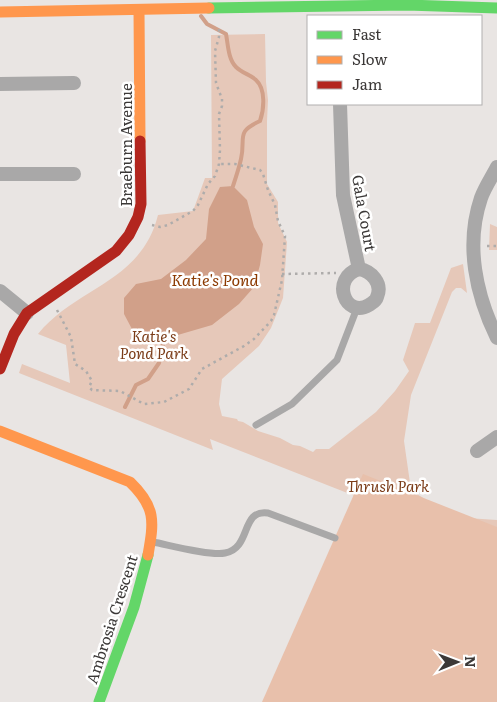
<svg xmlns="http://www.w3.org/2000/svg" width="497" height="702" font-family="Literata,serif">
<style>
.green{fill:#e6c8b9}
.forest{fill:#e8c0ab}
.water{fill:#d1a089}
.lines{fill:none;stroke-linecap:round;stroke-linejoin:round}
.stream{stroke:#d1a089;stroke-width:4}
.path{stroke:#aeacab;stroke-width:2.5;stroke-dasharray:2.5 4;stroke-linecap:butt}
.lane{stroke:#a9a8a8;stroke-width:7}
.street{stroke:#a9a8a8;stroke-width:14}
.fast{stroke:#63d668;stroke-width:11}
.slow{stroke:#ff974d;stroke-width:11}
.jam{stroke:#b3261e;stroke-width:11}
.labels{text-anchor:middle;dominant-baseline:central;stroke-width:5;stroke-linejoin:round;paint-order:stroke}
.street-label{font-size:15px;fill:#3b3837;stroke:#fff}
.park-label{font-size:15px;font-style:italic;fill:#7b3c18;stroke:#fff}
.water-label{font-size:16px;font-style:italic;fill:#8b3900;stroke:#fff}
</style>
<rect width="100%" height="100%" fill="#e9e5e3"/>
<!-- green -->
<path class="green" d="M265 34 266 82 268 100 267 121V184L278 202V223L287 242 283 298 271 328 259 346 222 379 219 404 222 416 237 419 238 421 243 422 258 431 280 438 293 445 300 446 313 452 316 449H329L376 412 395 391 409 371 403 360 415 323H430L451 268 463 264 467 293 461 288H456L452 292 411 395 404 441 411 490 452 517 497 520V544L360 498 210 439 213 450 19 373 22 364 70 383 66 345 38 334C76 287 141 283 158 215L193 211 205 178H212L211 35Z
M490 224 497 227V250H489Z"/>
<!-- forest -->
<path class="forest" d="M363 474 497 527V702H262Z"/>
<!-- water -->
<path class="water" d="M233 186 247 200 254 227 263 244 260 265 254 287 239 304 212 325 164 339 147 338 133 331 124 314V298L136 284 161 279 186 260 206 239 209 209 220 187Z"/>
<g class="lines">
<!-- stream -->
<path class="stream" d="M201 16 207 24 226 34C228 44 228 59 236 67 242 73 251 75 256 80 266 89 264 110 260 121 235 132 246 138 241 159 239 168 236 177 233 186
M125 407 136 385 148 379 159 363 164 339"/>
<!-- path -->
<path class="path" d="M152 225 160 227 168 225 193 211 198 205 208 184 215 176 219 164 220 150 219 114 222 106V99L216 83 215 51 219 37V27
M487 246H497
M282 274 336 273
M57 310 71 337 75 364 86 371 92 381 89 387 92 390 120 391 144 404 164 402 189 389 202 369 244 346 254 339 271 321 274 315 282 280 285 236 278 221 275 205 268 190 263 174 260 170 235 164H219"/>
<!-- lane -->
<path class="lane" d="M256 425 292 404 337 360 357 308
M153 542C169 545 210 556 225 553 252 548 240 509 268 513L335 538"/>
<!-- street -->
<path class="street" d="M0 84 74 83
M340 104 343 195 359 269
M497 167C492 177 485 187 481 198 465 245 476 295 497 338
M0 174H74
M359 269C371 271 383 283 377 297 376 301 372 303 369 305 345 319 330 278 359 269Z
M0 291 27 313
M477 451 497 437"/>
<!-- fast -->
<path class="fast" d="M209 8 407 5 497 8
M99 702 134 607 148 555"/>
<!-- slow -->
<path class="slow" d="M139 11 140 141
M0 12 209 8
M0 431 130 482C156 507 154 521 148 555"/>
<!-- jam -->
<path class="jam" d="M0 369 14 334 27 313 116 251 129 235 138 217 141 204 140 141"/>
</g>
<g class="labels">
<!-- street labels -->
<g class="street-label">
<text transform="translate(125 145) rotate(-90)">Braeburn Avenue</text>
<text transform="translate(365 213) rotate(80)">Gala Court</text>
<text transform="translate(111 619) rotate(-72)">Ambrosia Crescent</text>
</g>
<!-- park labels -->
<g class="park-label">
<text x="154" y="335">Katie's<tspan x="154" dy="17">Pond Park</tspan></text>
<text x="388" y="485">Thrush Park</text>
</g>
<!-- water labels -->
<g class="water-label">
<text x="215" y="279">Katie's Pond</text>
</g>
</g>
<!-- legend -->
<rect x="307" y="15" width="175" height="90" fill="#ffffff" stroke="#b1afaf"/>
<rect x="317" y="31" width="25" height="8" fill="#63d668" stroke="#b1afaf"/>
<text x="352" y="40" font-size="15" fill="#3b3837">Fast</text>
<rect x="317" y="56" width="25" height="8" fill="#ff974d" stroke="#b1afaf"/>
<text x="352" y="65" font-size="15" fill="#3b3837">Slow</text>
<rect x="317" y="81" width="25" height="8" fill="#b3261e" stroke="#b1afaf"/>
<text x="352" y="90" font-size="15" fill="#3b3837">Jam</text>
<!-- north arrow -->
<g transform="translate(457 662) rotate(89)" stroke="#ffffff" stroke-width="4" paint-order="stroke">
<path d="M0-4L9 19L0 12L-9 19Z" fill="#3b3837"/>
<text y="-8" font-size="14" font-weight="bold" text-anchor="middle" fill="#3b3837">N</text>
</g>
</svg>
